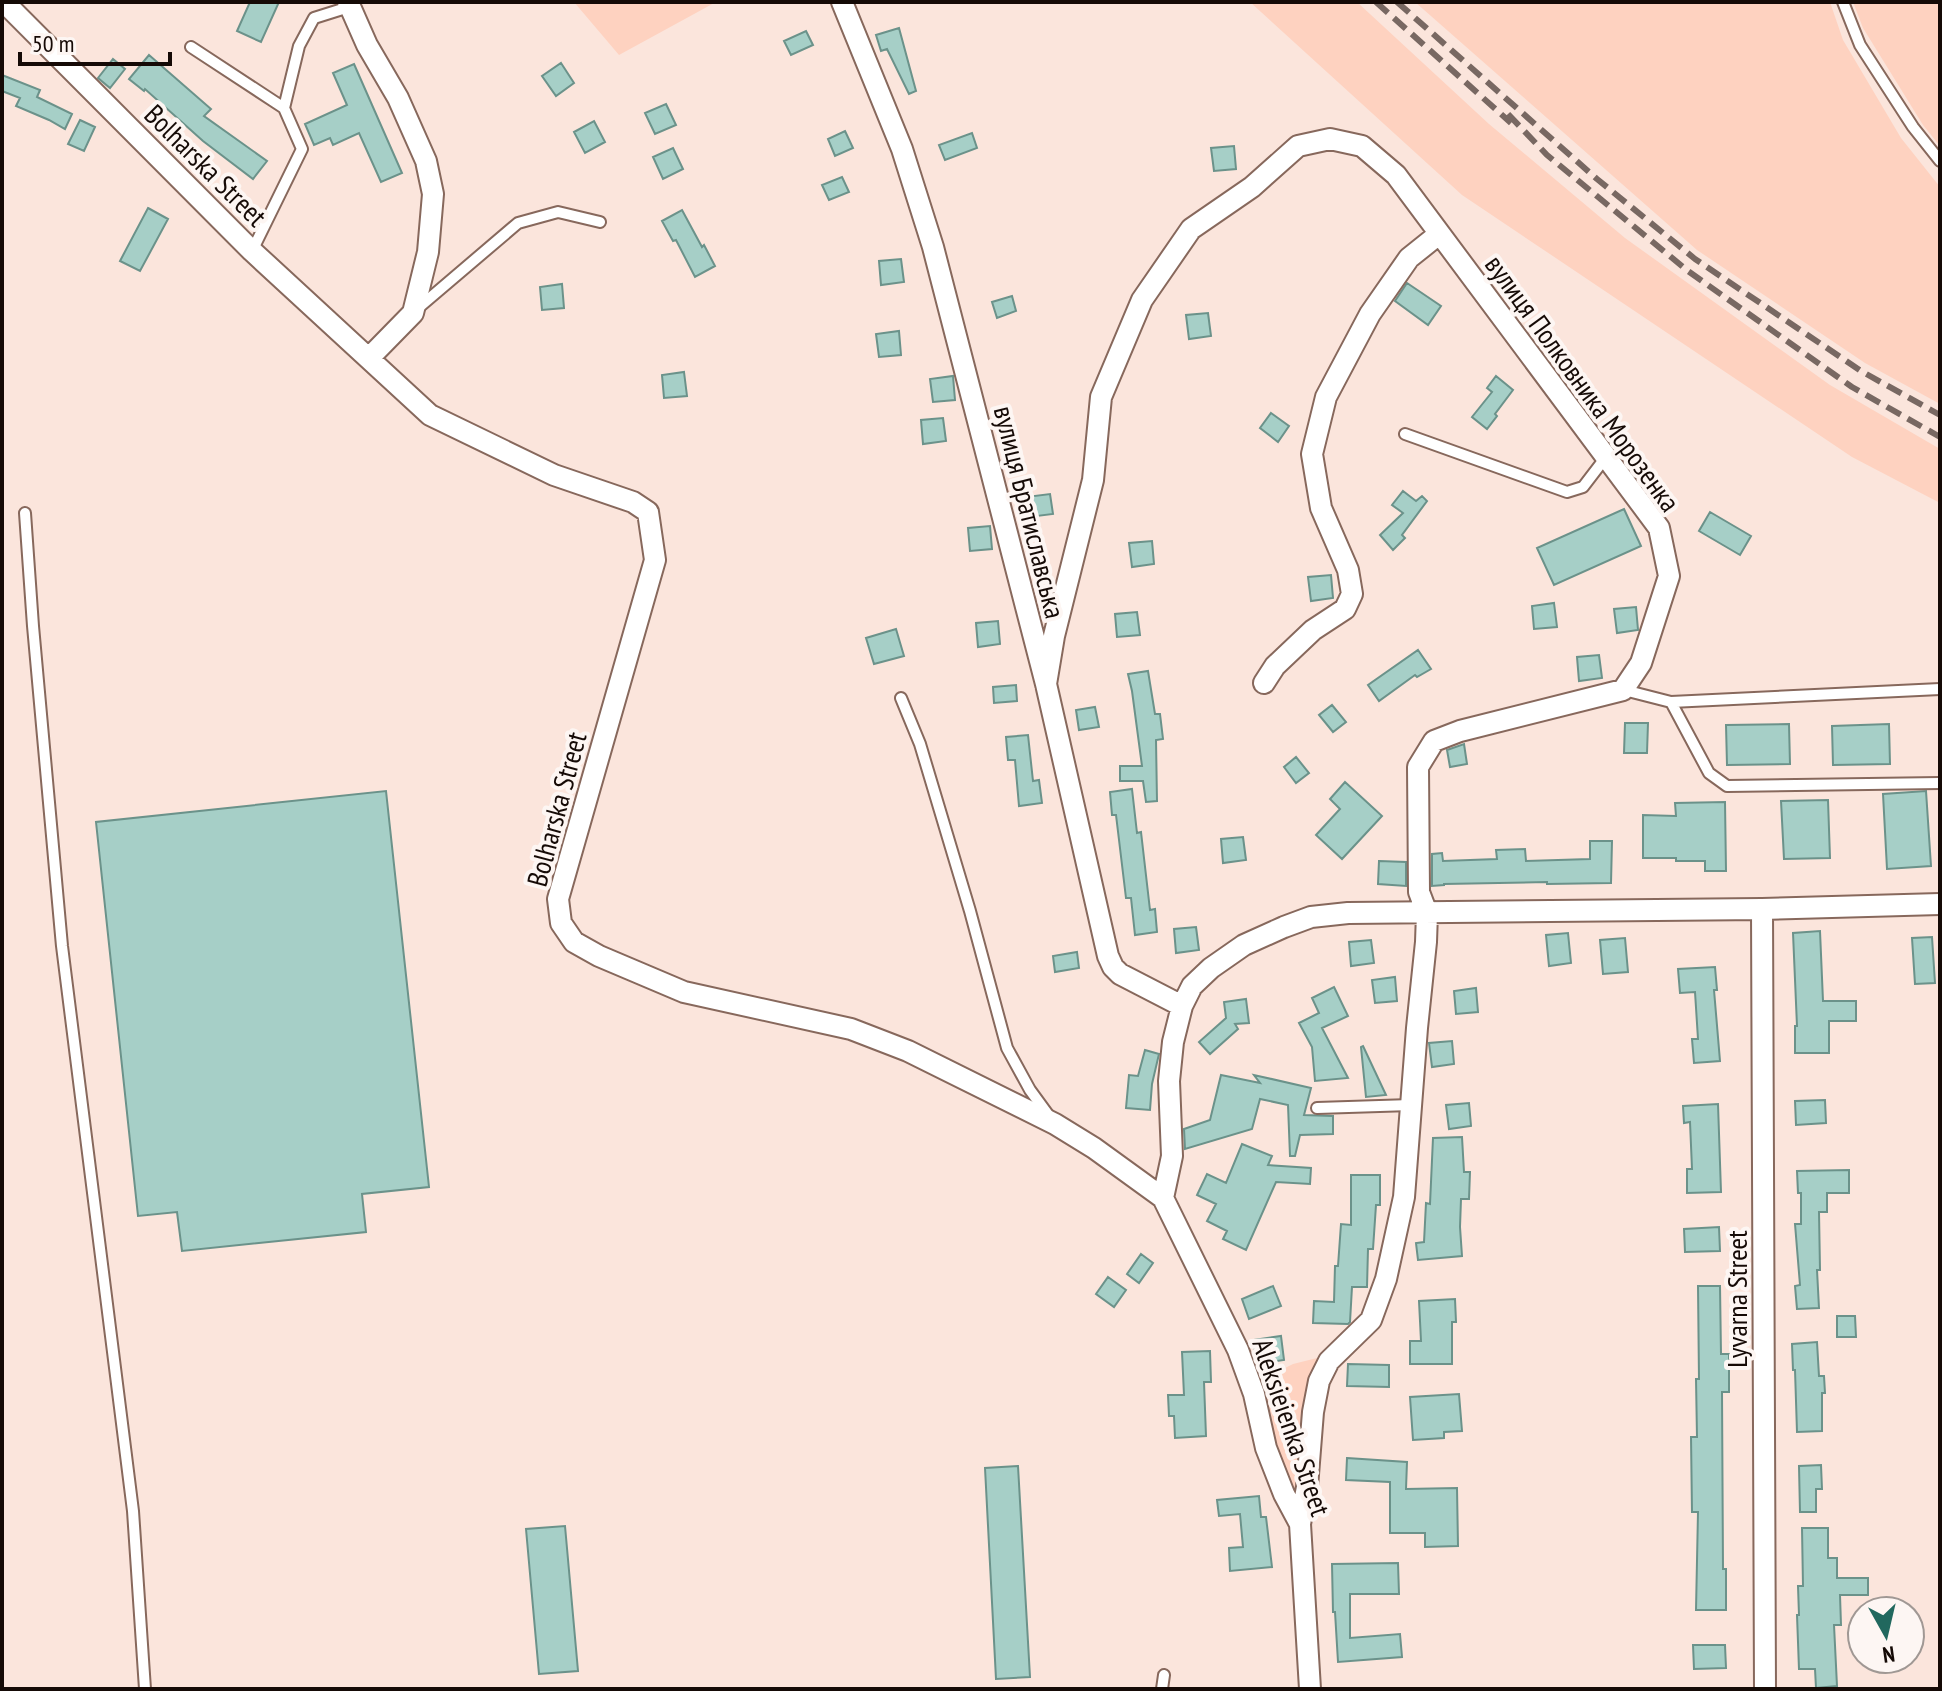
<svg xmlns="http://www.w3.org/2000/svg" width="1942" height="1691" font-family="'PT Sans Narrow',sans-serif">
<style>
.green{fill:#fed2c0}
.building{fill:#a6cfc7;stroke:#6b928a;stroke-width:2}
.lines{fill:none;stroke-linecap:round;stroke-linejoin:round}
.service-casing{stroke:#87685c;stroke-width:14}
.minor-casing{stroke:#87685c;stroke-width:24}
.service{stroke:#fff;stroke-width:10}
.minor{stroke:#fff;stroke-width:20}
.rail{stroke:#786862;stroke-width:6;stroke-dasharray:16 8;stroke-linecap:butt}
.labels{text-anchor:middle;dominant-baseline:central;stroke-width:8;stroke-linejoin:round;paint-order:stroke}
.street-label{font-size:28px;fill:#150a06;stroke:#fdf6f3}
</style>
<rect width="100%" height="100%" fill="#fbe5dc"/>
<!-- green -->
<path class="green" d="M574 2H716L619 55Z
M1250 2H1357L1489 124 1625 238 1830 385 1940 449V503L1852 457 1462 195Z
M1415 2H1830L1843 40 1901 138 1940 187V404L1865 363 1697 250Z
M1853 2H1940V146L1923 125 1863 28Z
M1321 1357 1301 1488 1289 1492 1256 1378 1269 1376 1293 1364Z"/>
<!-- building -->
<path class="building" d="M250 2H279L261 42 237 31Z
M899 28 916 91 909 94 887 49 881 51 876 35Z
M806 31 813 45 791 55 784 41Z
M149 55 211 109 204 116 267 161 253 179 203 141 145 89 144 91 129 79Z
M113 59 125 69 110 88 98 78Z
M561 63 574 83 556 96 542 76Z
M354 64 402 173 381 182 359 133 333 145 330 138 314 145 305 124 347 105 333 73Z
M2 75 40 90 37 97 72 114 65 129 49 120 16 106 20 98 2 91Z
M666 104 676 125 655 134 645 113Z
M80 120 95 127 84 151 68 144Z
M594 121 605 142 585 153 574 132Z
M845 131 853 148 835 156 828 139Z
M972 133 977 148 945 160 939 145Z
M1234 146 1236 169 1214 171 1211 148Z
M673 148 683 169 663 179 653 157Z
M842 177 849 192 829 200 822 185Z
M148 208 168 219 140 271 120 261Z
M682 210 702 247 704 245 715 266 695 277 676 240 673 241 662 221Z
M901 259 904 282 881 285 879 261Z
M1407 283 1441 306 1428 325 1395 301Z
M562 284 564 308 542 310 540 287Z
M1012 296 1016 311 997 318 992 302Z
M1208 313 1211 336 1189 339 1186 315Z
M899 331 901 355 879 357 876 334Z
M684 372 687 396 664 398 662 375Z
M953 376 955 400 933 402 930 379Z
M1496 376 1513 390 1495 414 1497 416 1487 429 1472 417 1492 392 1487 388Z
M1271 413 1289 426 1278 442 1260 428Z
M943 418 946 441 923 444 921 420Z
M1403 491 1416 501 1422 496 1427 501 1402 535 1405 538 1393 550 1380 535 1403 513 1392 505Z
M1050 494 1053 514 1029 517 1026 497Z
M1624 509 1641 546 1554 585 1537 548Z
M1710 512 1751 536 1740 555 1699 531Z
M990 526 992 549 970 551 968 528Z
M1152 541 1154 564 1132 567 1129 543Z
M1331 575 1333 598 1311 601 1308 577Z
M1554 603 1557 627 1534 629 1532 606Z
M1636 607 1638 630 1617 633 1614 609Z
M1137 612 1140 635 1117 637 1115 614Z
M998 621 1000 644 978 647 976 623Z
M896 629 904 656 874 664 866 638Z
M1418 650 1431 669 1417 677 1415 675 1379 701 1368 685Z
M1599 655 1602 678 1579 681 1577 657Z
M1148 671 1155 714H1160L1163 739 1156 740 1157 801 1146 802 1143 781H1120V766H1142L1132 691 1128 674Z
M1016 685 1017 701 994 703 993 687Z
M1332 705 1346 722 1333 732 1319 715Z
M1095 707 1099 727 1079 730 1076 710Z
M1625 723H1648L1647 753H1624Z
M1789 724 1790 764 1727 765 1726 725Z
M1889 724 1890 764 1833 765 1832 726Z
M1028 735 1033 781 1039 780 1042 803 1019 806 1015 760H1008L1006 737Z
M1464 744 1467 764 1450 767 1447 750Z
M1296 757 1309 773 1296 783 1284 767Z
M1345 782 1382 816 1342 859 1316 835 1340 809 1330 799Z
M1132 789 1137 833 1141 832 1150 910 1155 909 1157 932 1135 935 1131 898H1126L1116 815H1112L1110 792Z
M386 791 429 1187 362 1194 366 1232 182 1251 177 1212 138 1216 96 822Z
M1926 791 1931 866 1887 869 1883 794Z
M1828 800 1830 858 1784 859 1781 801Z
M1725 802 1726 871H1705V861H1676V858H1643V815L1676 816 1675 803Z
M1243 837 1246 860 1223 863 1221 839Z
M1590 841H1612L1611 883 1547 884V882L1444 884V885L1432 886V854L1442 853 1443 861 1497 859 1496 850 1525 849 1526 861 1590 859Z
M1379 861 1406 862V886L1378 884Z
M1196 927 1199 950 1176 953 1174 929Z
M1820 931 1823 1001H1856V1021H1829V1053H1795V1026H1797L1793 933Z
M1568 933 1571 963 1549 966 1546 935Z
M1932 937 1935 983 1915 984 1912 938Z
M1625 938 1628 972 1603 974 1600 940Z
M1371 940 1374 963 1351 966 1349 942Z
M1077 952 1079 968 1055 972 1053 956Z
M1715 967 1717 990H1714L1720 1061 1694 1063 1692 1039H1698L1695 992 1680 993 1678 969Z
M1395 977 1397 1001 1375 1003 1372 980Z
M1334 987 1348 1016 1322 1028 1348 1078 1315 1081 1312 1047 1299 1023 1319 1013 1312 998Z
M1476 988 1478 1012 1456 1014 1454 991Z
M1246 999 1249 1023 1235 1024 1238 1029 1210 1054 1199 1042 1226 1018 1224 1002Z
M1452 1041 1454 1064 1432 1067 1429 1043Z
M1363 1046 1386 1095 1366 1097 1361 1047Z
M1145 1050 1159 1054 1152 1084 1150 1110 1126 1108 1129 1075 1138 1076Z
M1221 1075 1260 1083 1254 1075 1311 1088 1304 1115 1333 1116V1134L1300 1135 1295 1156H1290L1288 1105 1260 1099 1252 1129 1185 1149 1184 1129 1210 1120Z
M1825 1100 1826 1123 1796 1125 1795 1101Z
M1469 1103 1471 1126 1449 1129 1446 1105Z
M1718 1104 1721 1192 1687 1193V1169H1692L1690 1122 1684 1123 1683 1106Z
M1462 1137 1464 1172H1470L1469 1199H1461L1460 1227 1462 1256 1418 1260 1416 1243 1424 1242 1426 1203 1430 1204 1433 1138Z
M1242 1144 1272 1156 1268 1165 1311 1168 1310 1184 1276 1182 1246 1250 1223 1239 1227 1231 1207 1221 1216 1204 1197 1195 1207 1174 1226 1183Z
M1849 1170V1193H1827V1212H1819L1820 1270H1817L1819 1308 1797 1309 1795 1286 1800 1285 1795 1224H1801V1193H1798L1797 1171Z
M1351 1175H1380V1205H1376L1373 1249H1368L1367 1287H1352L1350 1322 1348 1324 1313 1323 1314 1301 1334 1302 1335 1266H1338L1341 1224 1351 1225Z
M1719 1227 1720 1251 1685 1252 1684 1229Z
M1141 1254 1153 1263 1139 1283 1127 1274Z
M1108 1277 1126 1290 1114 1307 1096 1294Z
M1273 1286 1281 1306 1249 1319 1242 1299Z
M1698 1286H1720L1721 1354H1729V1392H1722L1723 1569H1726V1610H1696L1698 1512H1692L1691 1437H1697L1696 1379H1699Z
M1455 1299 1456 1322H1452V1364H1410V1341H1421L1419 1301Z
M1837 1316H1855L1856 1337H1837Z
M1281 1336 1284 1360 1257 1364 1253 1340Z
M1817 1342 1819 1376H1824L1825 1393H1822V1431L1797 1432 1795 1370H1793L1792 1344Z
M1210 1351 1211 1382H1204L1206 1436 1175 1438 1174 1416H1169L1168 1395H1184L1182 1352Z
M1348 1364 1389 1365V1387L1347 1386Z
M1459 1394 1462 1431 1444 1432V1438L1413 1440 1410 1397Z
M1347 1458 1407 1462 1406 1489 1457 1488 1458 1546 1425 1547V1533H1390V1482L1346 1480Z
M1821 1465 1822 1489H1816V1512H1800L1799 1466Z
M1018 1466 1030 1677 996 1679 985 1468Z
M1259 1496 1261 1517H1266L1272 1567 1230 1571 1229 1548 1243 1547 1240 1514 1219 1516 1217 1500Z
M565 1526 578 1671 539 1674 526 1529Z
M1802 1528H1828V1558H1837V1578H1868V1595H1840L1841 1625H1834L1837 1686 1816 1688 1815 1669H1799L1797 1615H1799L1798 1586H1803Z
M1398 1563 1399 1594H1350V1638L1400 1634 1402 1657 1338 1662 1335 1612H1333L1332 1564Z
M1693 1645H1725L1726 1668 1694 1669Z"/>
<g class="lines">
<defs>
<path id="service" d="M1843 2 1860 45 1913 127 1940 161
M191 47 284 108 299 46 314 18 349 7
M252 251 302 149 284 108
M417 309 518 223 558 212 600 222
M1405 434 1567 492 1583 487 1606 457
M25 513 33 626 62 946 133 1511 145 1689
M1624 690 1671 702 1940 689
M901 698 920 744 970 911 1007 1048 1030 1090 1049 1116
M1671 702 1709 773 1727 786 1940 783
M1317 1108 1411 1105
M1162 1689 1164 1675"/>
<path id="minor" d="M4 2 252 251 430 415 554 475 633 502 648 512 655 560 558 899 561 923 574 942 599 956 684 992 851 1029 908 1051 1055 1124 1094 1148 1163 1198 1238 1350 1254 1394 1266 1448 1284 1494 1300 1524 1310 1689
M348 2 367 45 398 98 426 161 433 194 428 252 413 313 369 358
M842 2 902 149 933 247 1046 684 1108 956 1113 967 1120 974 1182 1006
M1264 683 1275 666 1313 630 1345 609 1352 594 1348 570 1321 508 1312 454 1326 397 1370 314 1409 258 1439 234
M1046 684 1054 636 1093 480 1101 397 1142 300 1191 229 1252 187 1298 146 1330 139 1362 146 1396 175 1659 528 1669 576 1641 663 1623 690 1460 731 1434 741 1418 767 1419 892 1427 913 1426 942 1417 1028 1404 1197 1386 1279 1371 1320 1329 1361 1319 1381 1313 1412 1307 1487 1300 1524
M1762 909 1765 1689
M1163 1198 1172 1156 1169 1081 1173 1042 1182 1006 1192 986 1211 968 1244 945 1284 927 1311 917 1348 913 1762 909 1940 904"/>
</defs>
<!-- service casing -->
<use href="#service" class="service-casing"/>
<!-- minor casing -->
<use href="#minor" class="minor-casing"/>
<!-- service -->
<use href="#service" class="service"/>
<!-- minor -->
<use href="#minor" class="minor"/>
<!-- rail -->
<path class="rail" d="M1376 2 1511 123
M1397 2 1597 179 1695 259 1861 371 1940 415
M1508 114 1547 155 1688 271 1852 387 1940 437"/>
</g>
<g class="labels">
<!-- street labels -->
<g class="street-label">
<text transform="translate(206 165) rotate(45)">Bolharska Street</text>
<text transform="translate(1583 383) rotate(54)">вулиця Полковника Морозенка</text>
<text transform="translate(1030 512) rotate(76)">вулиця Братиславська</text>
<text transform="translate(556 809) rotate(-75)">Bolharska Street</text>
<text transform="translate(1736 1299) rotate(-90)">Lyvarna Street</text>
<text transform="translate(1292 1427) rotate(71)">Aleksieienka Street</text>
</g>
</g>
<!-- border -->
<rect width="1942" height="1691" fill="none" stroke="#150a06" stroke-width="8"/>
<!-- north arrow -->
<g transform="translate(1886 1635) rotate(172)"><circle r="38" fill="#fdf6f3" stroke="#a09894" stroke-width="2"/>
<path d="M0-6L14 30L0 20L-14 30Z" fill="#21685e"/>
<text y="-12" font-size="22" font-weight="bold" text-anchor="middle" fill="#150a06">N</text>
</g>
<!-- scale -->
<path d="M20 52v12h150v-12" fill="none" stroke="#150a06" stroke-width="4"/>
<text x="32" y="52" font-size="24" fill="#150a06" stroke="#fdf6f3" stroke-width="6" paint-order="stroke">50 m</text>
</svg>
